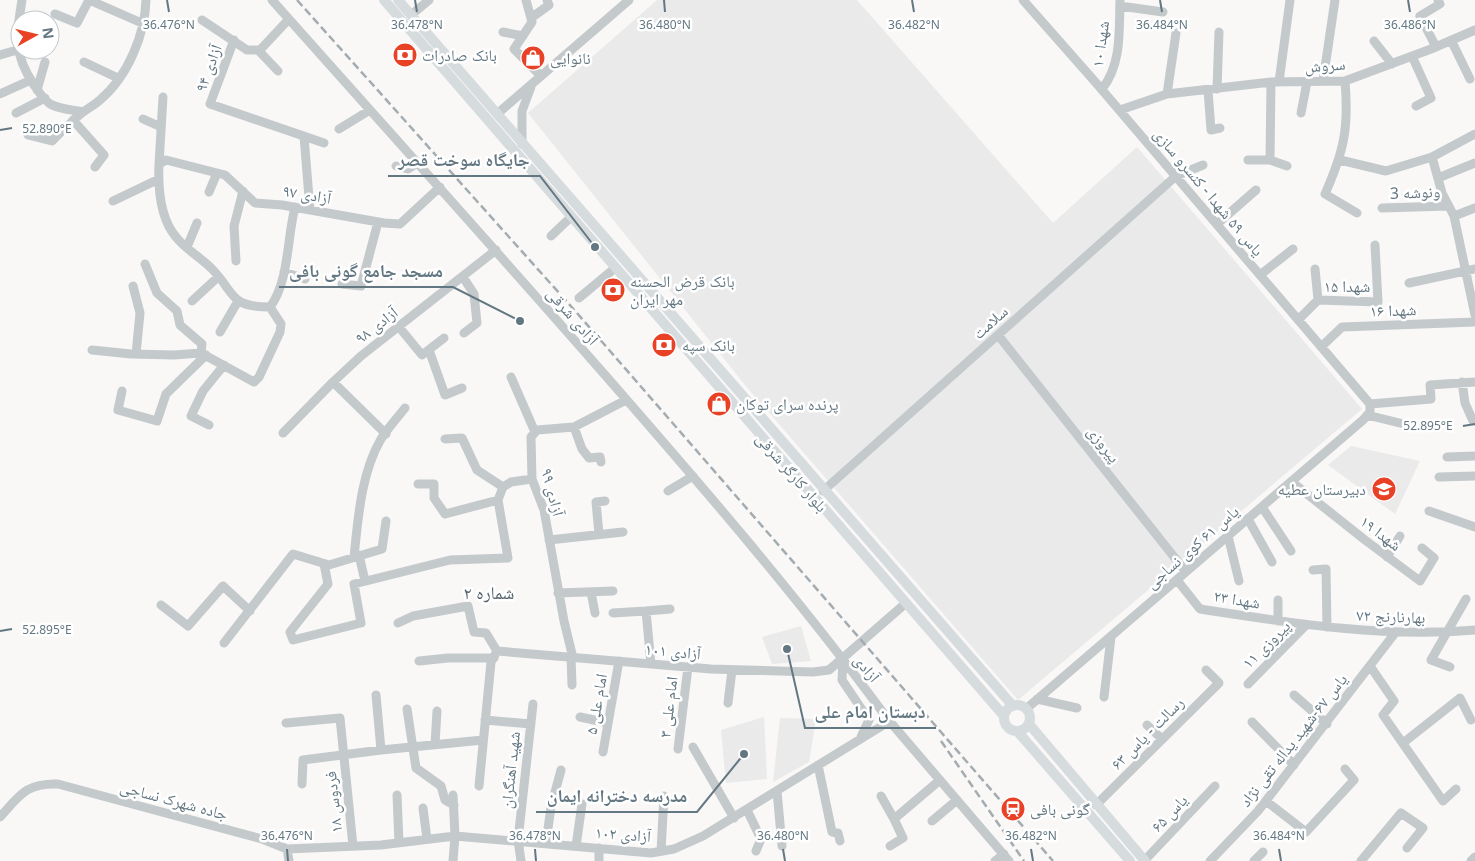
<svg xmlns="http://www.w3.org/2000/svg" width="1475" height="861" font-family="'Noto Sans','Noto Naskh Arabic',sans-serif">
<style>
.built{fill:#e9eae9}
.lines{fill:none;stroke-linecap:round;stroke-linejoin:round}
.minor{stroke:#c4c9cc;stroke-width:9}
.major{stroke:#d6dbde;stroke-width:10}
.rail{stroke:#a4acb1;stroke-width:2.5;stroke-dasharray:8 4;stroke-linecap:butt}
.ticks{fill:none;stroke:#637782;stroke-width:2}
.labels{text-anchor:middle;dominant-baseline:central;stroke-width:5;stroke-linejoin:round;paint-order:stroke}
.street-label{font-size:16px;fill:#637782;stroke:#fff}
.poi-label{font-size:16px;fill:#637782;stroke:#fff;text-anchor:start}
.neighbourhood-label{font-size:18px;fill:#55646d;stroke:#fff}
.ticks-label{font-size:12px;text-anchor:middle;fill:#637782;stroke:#fff;stroke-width:5;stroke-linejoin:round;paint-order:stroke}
.leader{fill:none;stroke:#637782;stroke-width:2}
.callout-dot{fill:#637782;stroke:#fff;stroke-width:2}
.callout-label{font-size:18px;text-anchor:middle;font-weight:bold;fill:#637782;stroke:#fff;stroke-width:5;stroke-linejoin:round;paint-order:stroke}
</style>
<rect width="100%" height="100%" fill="#f9f8f6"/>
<!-- built -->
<path class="built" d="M657 0H857L1053 223 1137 147 1362 409 1018 700 745 385 528 113Z
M1351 446 1420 461 1395 514 1328 465Z
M801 626 811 661 772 664 762 637Z
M764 717 767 779 726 783 721 730Z
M780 718 816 719 809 762 773 782Z"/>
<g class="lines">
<!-- minor -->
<path class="minor" d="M22 0C16 37 13 53 34 85 38 91 45 102 52 105 61 109 73 110 83 112
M526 0 532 22 514 49 541 76
M1023 0 1097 84 1370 404
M1120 6 1163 12
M55 14 77 23 89 0 144 24
M411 15 429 0
M531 18 549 5 547 0
M202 20 247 50H260L289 19
M503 32 523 36
M234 40 210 104 324 143
M1451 40 1470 79
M1374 41 1392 64
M1436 47 1420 16 1440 4 1438 0
M258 50 278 71
M0 55 17 50
M1412 56 1431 98 1416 106
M84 62 118 78
M1323 81 1335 0
M1345 81C1349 128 1344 151 1325 194L1357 213
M1271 82 1270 160 1287 166
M1279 82 1290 0
M1102 89C1122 64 1119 30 1120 0
M1217 89 1219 32
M37 90 45 62
M1208 90 1211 130 1220 128
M0 94 31 80
M1167 94 1176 33
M1120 110 1167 94 1271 82 1345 81 1431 49 1475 30
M16 113 45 98
M1301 113 1307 82
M497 114 629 0
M143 119 161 127
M73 120 104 155 95 167
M339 129 370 110
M28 135 52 141C60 133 68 125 77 117 84 110 94 106 101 99 128 76 145 34 146 0
M304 136 310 210
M522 144V111L531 87
M1432 157 1442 193 1454 216 1475 315
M1248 160H1270
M1340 160 1386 171 1432 157 1475 134
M159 164 163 97
M396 166 408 169 418 163
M1438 178 1475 163
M209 192 217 173
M113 201 159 179
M295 207C287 238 289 282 270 307 229 307 235 293 213 270 202 258 186 250 176 237 160 218 158 187 159 164L166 160 225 175 255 203 282 205 384 223 400 224 440 187
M1382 208 1449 206
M1454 216 1475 208
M1217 224 1256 190
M551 236 571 217
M187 247 197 223
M236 261 234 226 243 191
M145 264 157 293 177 311 180 325 202 344 201 353
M1315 269 1318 300
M284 272 305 279
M1260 275 1293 249
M463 277 474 294 477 323 464 333
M1409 283 1475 269
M342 284 361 286 378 222
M133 286 140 313 136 354
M579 298 615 268
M192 301 218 277
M1298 320 1318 300 1378 302 1375 245
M399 327 422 355 444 338
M220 332 238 301
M998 335 1186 572
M1321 347 1342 327 1475 322
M92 350 131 354 174 355 201 353 254 382 259 377 280 332 281 324 270 307
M429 350 445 395 462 388
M511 377 535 432
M333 382 386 434
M1462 382 1465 403 1473 421H1475
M122 391 118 410 157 421 166 394 206 355
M1370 404 1431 399 1430 385 1475 382
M1367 415 1412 426
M209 425 191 416 203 391 224 365
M574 427 582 449 589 458 600 457 601 462
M283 433 333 382 361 356 496 250
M445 439 462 438 477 470 503 487
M1447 457 1475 456
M1439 477 1475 476
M1292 482 1365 540 1420 581 1434 558 1422 548
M418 484H434V498L445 514 498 500
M668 491 693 476
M823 491 1176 176 1203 165
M1262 507 1291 551
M1429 511 1475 527
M1248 519 1272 562
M599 534 596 502 605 501
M1228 536 1239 581
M549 540 623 532
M359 555 365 581
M354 557C358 519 361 473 381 439 388 428 397 418 405 408
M1387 557 1400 536
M324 564 328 584 290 632 293 640 361 623 354 584 450 560 508 558 498 500 503 487 511 482 532 479
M1313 570 1326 569 1327 627
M1177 580 1200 609C1291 623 1382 638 1475 630
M591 592 595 613
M558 593 613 591
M1278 600V621
M161 605 188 626 223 586 250 611
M613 613 646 611
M398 623 413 616 468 606 474 632 486 633 497 651
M224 643 293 554 329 565 382 549 386 521
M497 651 711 669 813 672 829 670 906 603
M571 657 572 685
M573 658 564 621 544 510 532 479 531 437 537 430 574 427 626 400
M843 659 842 680 869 720 861 737
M419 661 448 658H494
M651 664 646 611 670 609
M1370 666 1394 701 1383 715 1443 801 1456 789
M1450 667 1431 660 1466 599
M1248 684 1306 625
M1294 695 1327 724
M1104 697 1111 637
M1037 699 1077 708
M728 703 732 670
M407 709 416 768 441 786 445 800 454 805
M1026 709 1363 420 1370 412V404
M580 717 608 723
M886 717 1009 861
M485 720 531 724
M1252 722 1294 765
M286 723 340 718 353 846
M1147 725 1162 739
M1403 743 1460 698 1471 720
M435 744 437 711
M693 747 734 818
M678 749 688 667
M381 750 483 740
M603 752 619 661
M818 765 832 832 838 833 840 841
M302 784 303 760 381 750 376 695
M479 786 491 662 497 651
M777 791 782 846
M397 795 399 843
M881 796 894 819 940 780
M1266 801 1306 832 1354 780 1345 769
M1096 805 1219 683 1206 670
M423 808 427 839
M747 810 761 839 756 851
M0 817C20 795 26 783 58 784L262 839 287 849 381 845 455 836 651 853 674 849 703 836 885 724 886 717 884 714C797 596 701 485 605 375 495 249 383 125 272 0
M932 821 957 800
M546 843 551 807 561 770
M576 846 582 804
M890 846 903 838 893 817
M599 848V861
M287 849 289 861
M661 851 664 796
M453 861 455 836 453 795
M521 861 518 840 533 704
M995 861 1004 854
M1144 861 1215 786
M1210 861 1258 811 1395 633
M1254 861 1263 852
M1361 861 1401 813 1423 828 1407 848
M1471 861 1475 857"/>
<!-- major -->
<path class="major" d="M384 0 1004 716
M398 0 1013 706
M1004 718a13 13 0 1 1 26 0a13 13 0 1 1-26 0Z
M1029 724 1145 861
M1018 732 1130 861"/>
<!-- rail -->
<path class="rail" d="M297 0 577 313 1053 861
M941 741 1024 861"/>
</g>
<!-- ticks -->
<path class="ticks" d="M167 0 169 12M415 0 417 12M664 0 665 12M912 0 914 12M1160 0 1162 12M1408 0 1410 12M0 130 12 128M1463 426 1475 424M0 631 12 629M287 849 288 861M535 849 536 861M783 849 785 861M1031 849 1033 861M1279 849 1281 861"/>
<!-- icons -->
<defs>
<symbol id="bank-disc" viewBox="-11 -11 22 22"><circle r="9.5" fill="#e84126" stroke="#fff"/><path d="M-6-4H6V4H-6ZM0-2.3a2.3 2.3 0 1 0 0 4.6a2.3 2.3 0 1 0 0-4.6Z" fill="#fff"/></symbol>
<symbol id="shop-disc" viewBox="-11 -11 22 22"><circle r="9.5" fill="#e84126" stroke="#fff"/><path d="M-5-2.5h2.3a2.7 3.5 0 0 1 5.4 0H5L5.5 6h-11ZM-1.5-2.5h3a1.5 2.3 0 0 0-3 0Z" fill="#fff"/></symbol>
<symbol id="school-disc" viewBox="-11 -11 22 22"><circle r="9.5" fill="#e84126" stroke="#fff"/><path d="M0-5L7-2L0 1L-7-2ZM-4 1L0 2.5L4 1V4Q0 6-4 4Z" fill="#fff"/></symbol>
<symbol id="station-disc" viewBox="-11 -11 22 22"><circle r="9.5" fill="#e84126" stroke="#fff"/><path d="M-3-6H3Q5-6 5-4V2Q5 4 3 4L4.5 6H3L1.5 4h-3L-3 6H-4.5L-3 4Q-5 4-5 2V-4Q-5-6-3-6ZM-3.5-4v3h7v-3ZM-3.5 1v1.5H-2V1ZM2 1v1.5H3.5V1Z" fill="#fff"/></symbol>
</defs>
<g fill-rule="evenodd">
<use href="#bank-disc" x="391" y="41" width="28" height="28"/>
<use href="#shop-disc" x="519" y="44" width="28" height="28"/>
<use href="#bank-disc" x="599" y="276" width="28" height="28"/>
<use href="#bank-disc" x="650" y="331" width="28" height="28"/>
<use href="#shop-disc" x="705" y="390" width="28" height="28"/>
<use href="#school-disc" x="1370" y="475" width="28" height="28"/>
<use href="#station-disc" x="999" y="795" width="28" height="28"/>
</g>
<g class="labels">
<!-- street labels -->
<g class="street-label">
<text transform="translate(1100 44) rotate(-82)">شهدا ۱۰</text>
<text transform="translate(1325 65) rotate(-4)">سروش</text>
<text transform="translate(208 68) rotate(-70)">آزادی ۹۴</text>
<text transform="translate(1209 192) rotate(50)">یاس ۵۹ شهدا - کنسرو سازی</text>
<text transform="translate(1415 192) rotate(-2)">ونوشه 3</text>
<text transform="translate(307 194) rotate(9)">آزادی ۹۷</text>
<text x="1347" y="286">شهدا ۱۵</text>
<text transform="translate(1393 310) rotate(-2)">شهدا ۱۶</text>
<text transform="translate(573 316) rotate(49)">آزادی شرقی</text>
<text transform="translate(990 322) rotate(-42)">سلامت</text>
<text transform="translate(376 325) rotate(-38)">آزادی ۹۸</text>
<text transform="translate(1104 444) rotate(52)">پیروزی</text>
<text transform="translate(792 472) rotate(49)">بلوار کارگر شرقی</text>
<text transform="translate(553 492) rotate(75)">آزادی ٩٩</text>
<text transform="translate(1381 533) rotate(37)">شهدا ۱۹</text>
<text transform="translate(1192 547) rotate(-41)">یاس ۶۱ کوی نساجی</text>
<text transform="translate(1237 599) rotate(9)">شهدا ۲۳</text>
<text transform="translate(1391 616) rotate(2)">بهارنارنج ۷۲</text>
<text transform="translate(1266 644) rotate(-45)">پیروزی ۱۱</text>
<text transform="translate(673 651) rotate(5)">آزادی ۱۰۱</text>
<text transform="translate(867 668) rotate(50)">آزادی</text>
<text transform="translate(596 704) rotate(-80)">امام علی ۵</text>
<text transform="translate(668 707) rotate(-83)">امام علی ۳</text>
<text transform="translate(1147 733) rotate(-45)">رسالت - یاس ۶۳</text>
<text transform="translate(1293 740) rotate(-52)">یاس ۶۷-شهید یداله تقی نژاد</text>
<text transform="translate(510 770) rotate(-84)">شهید آهنگران</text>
<text transform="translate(174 800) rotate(15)">جاده شهرک نساجی</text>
<text transform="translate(333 802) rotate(-96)">فردوس ۱۸</text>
<text transform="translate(1169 813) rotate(-47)">یاس ۶۵</text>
<text transform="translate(623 834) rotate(4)">آزادی ۱۰۲</text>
</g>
<!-- poi labels -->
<g class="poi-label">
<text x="422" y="55">بانک صادرات</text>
<text x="550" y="58">نانوایی</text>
<text x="630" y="281">بانک قرض الحسنه<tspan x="630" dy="18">مهر ایران</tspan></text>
<text x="682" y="345">بانک سپه</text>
<text x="736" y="404">پرنده سرای توکان</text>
<text x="1366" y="489" text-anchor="end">دبیرستان عطیه</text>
<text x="1030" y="809">گونی بافی</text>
</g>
<!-- neighbourhood labels -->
<g class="neighbourhood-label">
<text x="489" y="592">شماره ۲</text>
</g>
</g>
<g class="ticks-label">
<text x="169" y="29">36.476°N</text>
<text x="417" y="29">36.478°N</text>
<text x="665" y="29">36.480°N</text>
<text x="914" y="29">36.482°N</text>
<text x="1162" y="29">36.484°N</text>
<text x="1410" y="29">36.486°N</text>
<text x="47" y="133">52.890°E</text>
<text x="1428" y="430">52.895°E</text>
<text x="47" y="634">52.895°E</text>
<text x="287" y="840">36.476°N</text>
<text x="535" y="840">36.478°N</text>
<text x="783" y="840">36.480°N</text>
<text x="1031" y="840">36.482°N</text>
<text x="1279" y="840">36.484°N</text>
</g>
<!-- callouts -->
<path class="leader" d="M595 247L540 176H388M520 321L453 287H279M787 649L805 728H936M744 754L697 812H536"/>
<g class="callout-dot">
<circle cx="595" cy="247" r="5"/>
<circle cx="520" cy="321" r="5"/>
<circle cx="787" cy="649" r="5"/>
<circle cx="744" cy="754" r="5"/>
</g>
<g class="callout-label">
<text x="464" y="166">جایگاه سوخت قصر</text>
<text x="366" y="277">مسجد جامع گونی بافی</text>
<text x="870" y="718">دبستان امام علی</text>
<text x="617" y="802">مدرسه دخترانه ایمان</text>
</g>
<!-- north arrow -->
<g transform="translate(35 35) rotate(82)"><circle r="24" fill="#ffffff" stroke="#c1c9cd"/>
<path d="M0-4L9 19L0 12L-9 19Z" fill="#e84126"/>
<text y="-8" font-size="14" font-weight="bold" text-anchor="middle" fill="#637782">N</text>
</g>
</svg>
